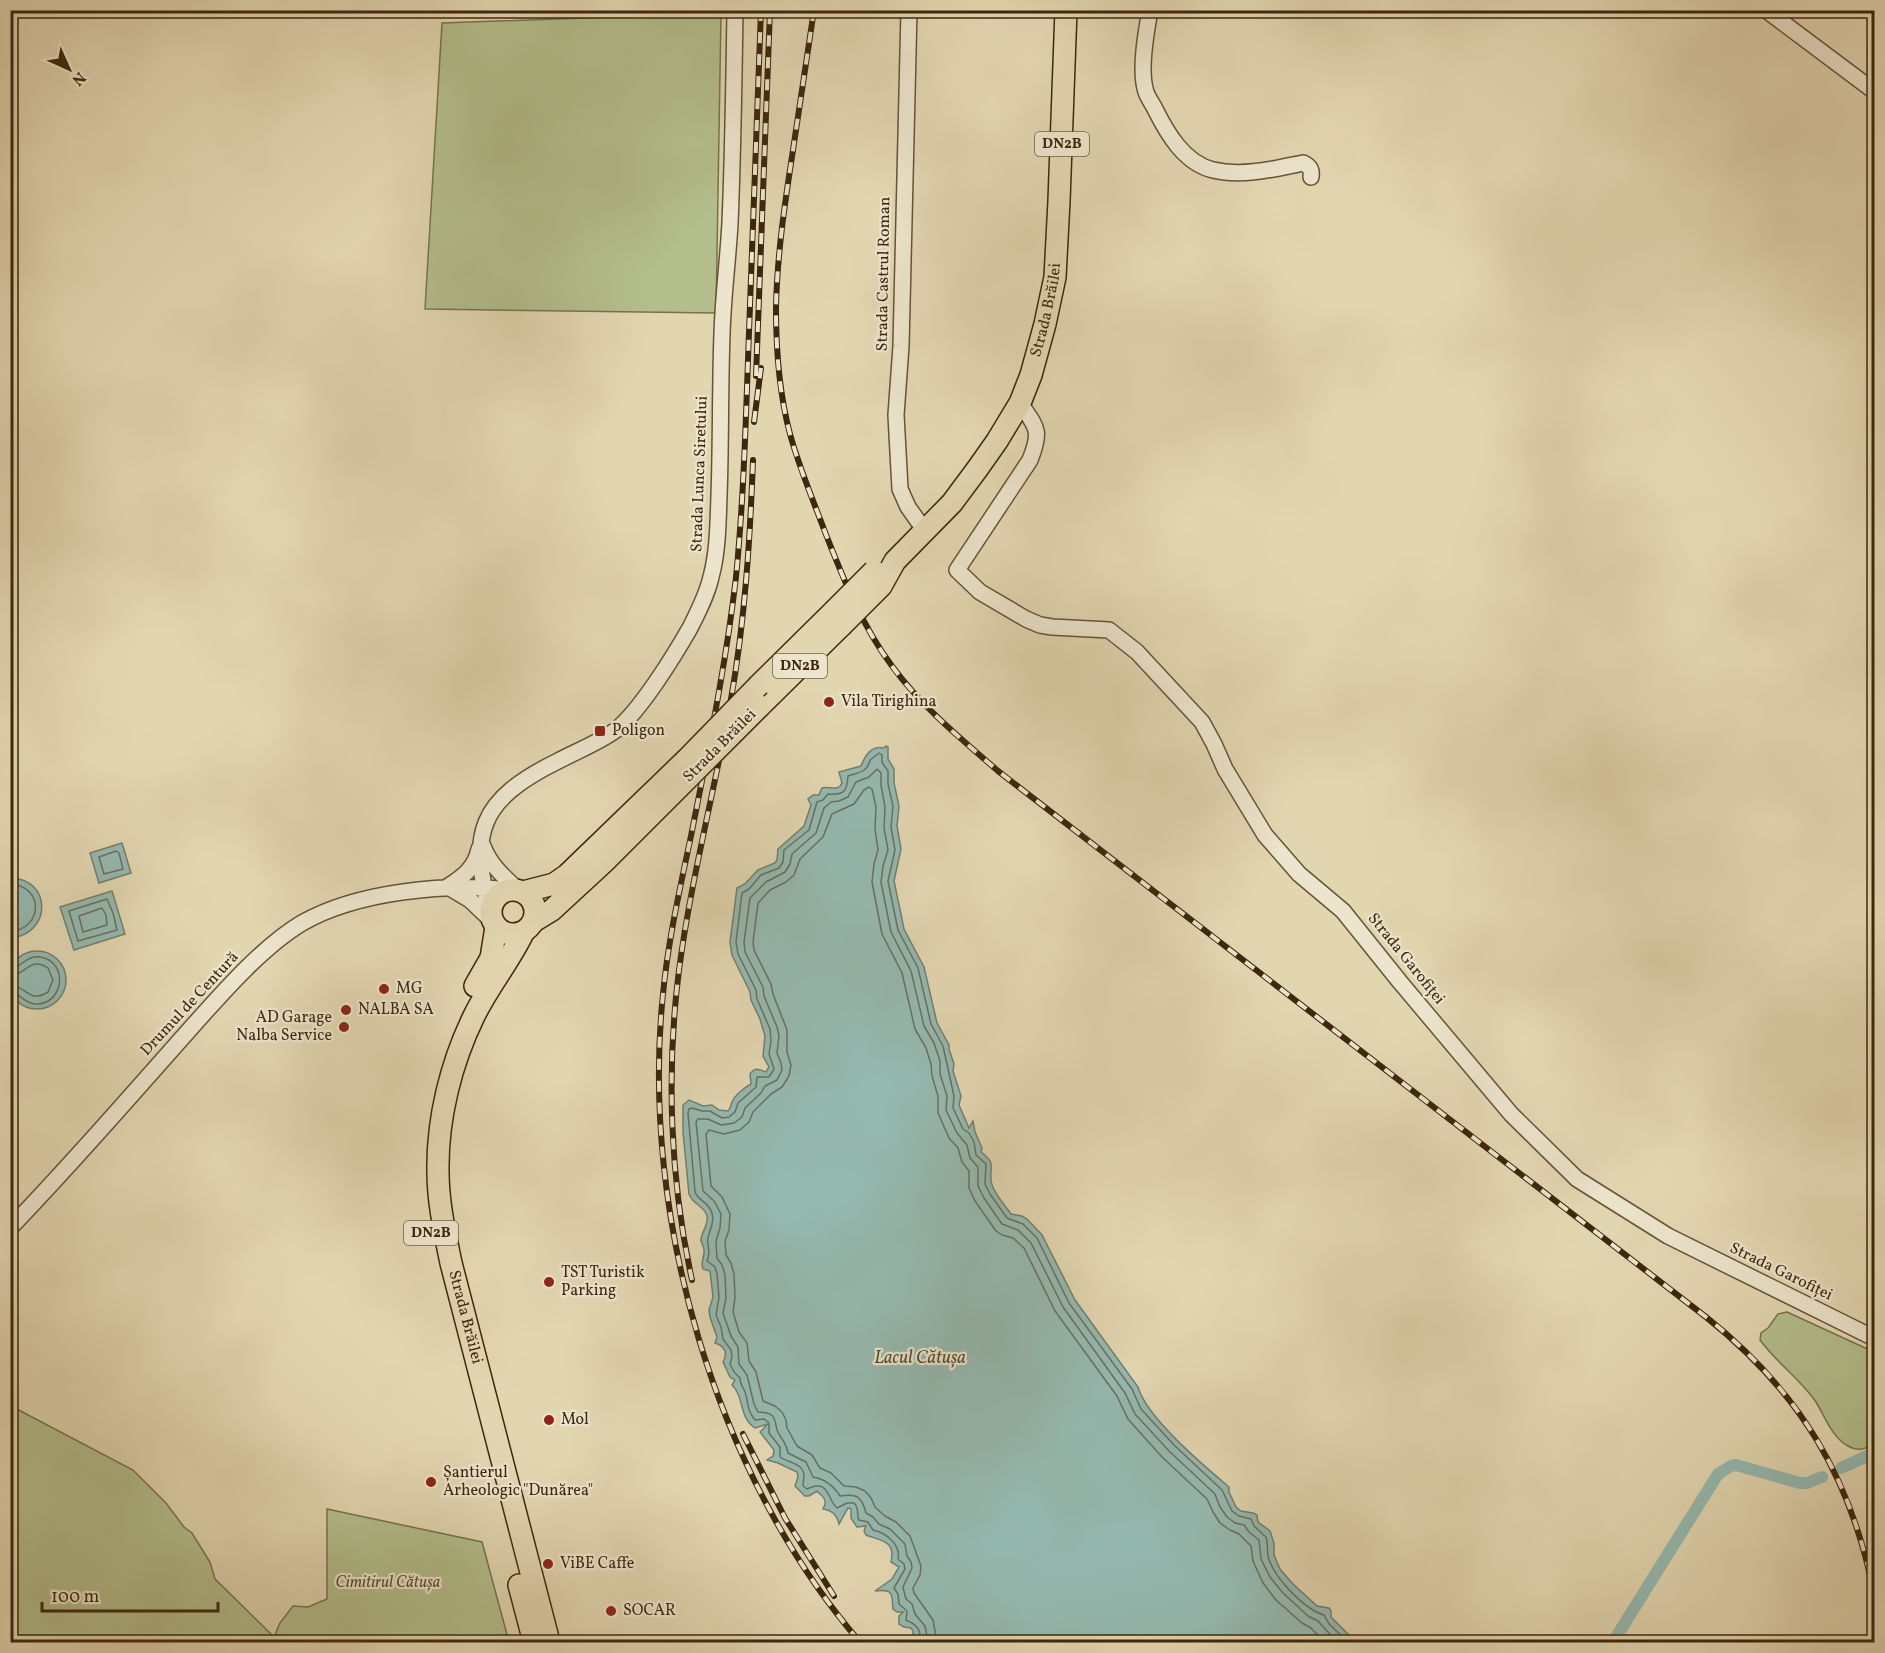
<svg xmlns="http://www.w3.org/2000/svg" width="1885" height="1653" font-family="Vollkorn,serif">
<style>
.green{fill:#b3be8c;stroke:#78724c;stroke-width:1.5}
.water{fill:#95b9b0;stroke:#727f6f;stroke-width:1.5}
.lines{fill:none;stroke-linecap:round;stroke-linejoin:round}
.shore{stroke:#69705e;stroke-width:1.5}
.canal{stroke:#95b9b0;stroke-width:12}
.minor-casing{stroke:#665336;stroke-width:18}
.highway-casing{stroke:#3d270d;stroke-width:24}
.minor{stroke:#ece4cc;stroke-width:15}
.highway{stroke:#e2d6b1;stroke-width:21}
.rail-casing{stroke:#3d270d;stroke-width:6}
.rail{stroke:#ece4cc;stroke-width:4;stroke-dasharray:11;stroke-linecap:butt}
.highway-bridge-casing{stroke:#3d270d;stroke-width:24;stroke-linecap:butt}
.highway-bridge{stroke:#e2d6b1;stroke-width:21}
.poi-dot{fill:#8f2418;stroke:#ece4cc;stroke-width:2}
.labels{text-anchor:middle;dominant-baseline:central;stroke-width:4.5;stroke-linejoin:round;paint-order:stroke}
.shield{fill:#ece4cc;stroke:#726046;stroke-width:1.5}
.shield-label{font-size:15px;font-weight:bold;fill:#3d270d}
.street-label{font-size:16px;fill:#3d270d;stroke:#ece4cc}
.poi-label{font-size:16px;fill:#3d270d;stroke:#ece4cc;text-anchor:start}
.park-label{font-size:16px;font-style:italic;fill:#5a4d2d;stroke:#ece4cc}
.water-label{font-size:18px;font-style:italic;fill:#534c36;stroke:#ece4cc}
</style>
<rect width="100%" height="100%" fill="#e2d6b1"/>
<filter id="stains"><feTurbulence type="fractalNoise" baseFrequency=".00333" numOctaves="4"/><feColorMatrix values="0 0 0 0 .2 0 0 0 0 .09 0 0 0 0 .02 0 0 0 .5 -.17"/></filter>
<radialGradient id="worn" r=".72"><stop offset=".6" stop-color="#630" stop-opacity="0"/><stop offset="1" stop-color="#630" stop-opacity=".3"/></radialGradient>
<!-- green -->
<path class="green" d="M721 13 716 313 425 309 442 23Z
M1787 1312 1874 1352V1444C1865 1449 1858 1452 1848 1446 1832 1437 1825 1417 1816 1402 1800 1379 1776 1362 1760 1340L1761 1333 1768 1328 1778 1314Z
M11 1406 133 1470 166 1503 184 1527 192 1533 210 1562 215 1579 274 1637 280 1623 293 1606 308 1607 327 1599V1509L482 1542 509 1642H11Z"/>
<!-- water -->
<path class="water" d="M886 746 888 747V759L894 769V783L899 806 897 826 901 849 894 881 904 929 924 967 937 1023 949 1045V1049L954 1064 953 1071 961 1096 959 1105 969 1128 973 1121 975 1132 982 1148 981 1152C999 1165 987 1169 992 1185 996 1196 1005 1205 1011 1214L1022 1216 1027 1219 1042 1235 1075 1300 1138 1387C1146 1417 1204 1466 1229 1487V1492L1236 1507 1241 1511 1253 1513 1257 1515 1258 1522 1270 1531 1274 1543V1555L1280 1569 1292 1583 1317 1606 1329 1608 1331 1611V1617L1356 1642H918L913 1637V1631L911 1628 904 1627 899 1624V1616L903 1612H897L893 1609C892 1593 893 1589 875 1591L892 1579 899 1567 891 1562C896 1541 882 1541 866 1535L864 1531 866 1526 857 1527 851 1518V1509L848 1508 839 1524C837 1515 832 1510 823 1509 828 1500 824 1498 817 1491L809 1496H805L795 1486 798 1477 797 1472 778 1463 767 1460 773 1456 774 1450 760 1432 768 1424 755 1428C738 1416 745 1398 732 1385L735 1380 730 1377 723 1362C728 1353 725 1346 715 1343L717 1337 710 1317 709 1310 713 1297 710 1271 703 1269C700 1261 705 1257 704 1250 704 1246 701 1243 701 1240 701 1232 709 1225 707 1216 705 1206 693 1205 689 1194L683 1132V1105L689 1100 703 1106 712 1105 719 1110 728 1111C730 1109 731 1105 732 1102 735 1095 745 1087 751 1084L750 1074C755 1067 758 1069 766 1072L769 1067 763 1056 765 1036 760 1019 751 1000 750 992 732 955 730 942 737 888 745 884 758 870 775 863 777 860 778 849 804 826 811 805 808 799 813 795H819L822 788C830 786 838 792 842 783L839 772 861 766C865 756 871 745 884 748Z
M122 843 131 873 99 883 90 853Z
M11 878C51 879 53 933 11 938Z
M112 891 125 934 74 950 60 907Z
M8 980a29 29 0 1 1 58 0a29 29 0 1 1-58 0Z"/>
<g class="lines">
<!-- shore -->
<path class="shore" d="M116 851 119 853 123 869 104 874 99 857Z
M10 884C44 886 44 928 10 932
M107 899 113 913 117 930 78 941 69 911Z
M102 908 106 915 107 925 83 932 79 916Z
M10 968C22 967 27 955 40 957 69 961 64 1005 36 1004 25 1004 20 993 10 992
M10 976C26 975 30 956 48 968L53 980 48 992C29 1004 27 986 10 985
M921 1642C920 1629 918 1625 906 1620L907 1611 899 1604 898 1594 894 1588 905 1569 904 1564 898 1559C901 1544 886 1533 873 1530L868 1522 859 1520C856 1515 860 1509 854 1503H847L837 1508C827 1500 830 1478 807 1489L803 1486C803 1483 804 1479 804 1476 804 1463 788 1463 780 1457V1447L769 1433V1423L764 1419 755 1420C746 1409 749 1403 745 1392 743 1386 740 1385 740 1378L734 1372 730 1364 732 1357 731 1350 723 1339 721 1327 716 1315 719 1297 717 1274 715 1267 707 1261C712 1250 706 1245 708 1238 711 1226 717 1217 708 1206 704 1200 698 1200 695 1192L688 1113 689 1109 692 1108 702 1111H710L722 1118 729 1117 735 1112 738 1103 756 1087 757 1077H769L774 1069 769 1054 771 1041 770 1029 757 999 756 990 738 954 736 942 742 893 749 889 761 875 779 868 783 862 784 850 809 830 817 802 823 800 828 794C844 795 847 792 848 776 859 772 867 773 870 760L879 753 882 755V762L888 771V784L893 806 891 827 895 850 888 881 898 930 918 968 931 1024 943 1046 954 1096 953 1108 963 1129 969 1133 974 1142 976 1155 986 1164 985 1184 990 1194 1007 1218 1023 1224 1037 1238 1069 1303 1132 1389 1141 1409 1174 1445 1222 1490 1232 1511 1239 1516 1251 1519 1254 1526 1266 1537C1268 1544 1267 1550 1268 1556 1273 1577 1304 1609 1324 1615L1329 1624 1348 1642
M928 1642 925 1626 915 1614 912 1604 906 1599 903 1587 912 1568 911 1562 907 1556 905 1544 890 1529 879 1524 873 1517 866 1513C862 1497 857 1493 840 1496 833 1485 825 1479 813 1477L806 1462 788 1453C787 1443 780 1438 777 1430 774 1416 775 1413 758 1412L754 1404 747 1375 739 1364 738 1347 731 1336 723 1313 726 1298 725 1275 722 1265 717 1258 716 1241 720 1228 721 1214 714 1201 703 1191 696 1122 698 1119H708L721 1125 734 1123 742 1117 745 1108 761 1093 765 1086 777 1080 782 1070 781 1063 777 1053 779 1036 777 1027 764 996 763 987 745 952 744 942 750 898 766 882 785 872 790 864 792 854 816 833 824 808 831 802 839 801 848 797 856 782 869 777 877 769 881 773V785L885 807 884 828 888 850 883 866 881 882 891 932 911 971 924 1026 934 1043 940 1061V1074L947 1096 946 1110 957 1133 967 1145 970 1158 978 1167V1186L984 1198 1002 1224 1018 1230 1031 1243 1063 1307 1125 1393 1135 1414 1169 1451 1215 1494 1220 1507 1227 1517 1235 1523 1244 1525 1249 1532 1259 1540 1261 1559 1270 1577 1283 1593 1308 1616 1318 1621 1337 1642
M937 1642 933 1620 914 1593 913 1588 920 1575 921 1566 910 1536 896 1522 885 1516 875 1507 871 1498 865 1491 856 1487 844 1486 831 1473 820 1468 812 1455 797 1446 787 1428 786 1420 782 1412 775 1406 763 1401 756 1372 749 1361 747 1343 739 1332 733 1312 735 1298 734 1274 731 1263 726 1255 725 1241 729 1230 730 1214 722 1197 711 1186 706 1134 709 1130 724 1134 740 1130 749 1122 753 1112 771 1094 782 1087 789 1076 791 1065 787 1052V1030L773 994 771 984 754 950 753 942 758 903 770 890 786 882 794 875 800 859 823 837 832 814 854 804 864 790 869 787 872 789 876 807 875 829 878 850 874 864 872 882 882 934 902 973 915 1029 926 1048 931 1064 932 1076 938 1096V1113L949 1138 958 1148 962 1162 969 1171V1188L975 1201 996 1231 1002 1235 1013 1238 1024 1248 1055 1311 1117 1396 1128 1419 1162 1457 1207 1499 1213 1512 1220 1523 1230 1530 1239 1534 1251 1546 1253 1561 1263 1583 1276 1600 1302 1623 1311 1628 1324 1642"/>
<!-- canal -->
<path class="canal" d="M1841 1468 1874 1453
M1613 1642 1718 1474 1731 1466 1736 1465 1800 1483H1807L1822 1477"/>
<defs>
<path id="minor" d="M909 10 901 346 896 415 900 489 908 507 925 531
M1150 10C1146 33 1139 71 1146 92 1148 98 1152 103 1155 109 1167 133 1184 163 1213 170 1242 177 1274 169 1303 163 1310 166 1312 170 1311 177
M1766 10 1874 91
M1020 403C1037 428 1042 430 1030 460L957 570 980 592 1026 619 1040 625 1052 627 1109 630 1137 652 1202 722 1214 744 1225 769 1265 835 1299 874 1343 911 1400 982 1511 1114 1577 1179 1668 1236 1874 1338
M483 846C490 865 504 877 518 890
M447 887C463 877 475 868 479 849
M450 888 470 900 490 919
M491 916C468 833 479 800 558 761 577 751 598 743 616 730 640 711 674 656 690 628 698 612 707 595 711 577 718 551 718 523 719 496 721 442 720 388 722 334 723 297 728 260 730 223 733 152 734 81 735 10
M10 1228C67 1169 121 1107 175 1046 211 1006 257 950 302 923 358 891 447 883 510 890"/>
<g id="highway">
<path id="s1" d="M881 586 895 561 952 503 978 468 997 441 1020 403 1031 375 1045 324 1055 277 1059 201 1066 10"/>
<path d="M759 685 834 611"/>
<path d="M760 706 841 626"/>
<circle cx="513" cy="912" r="22"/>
<path d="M523 892 554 884 567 875 686 760"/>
<path d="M534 921 552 910 604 862 689 777"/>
<path id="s2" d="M523 933C509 962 488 987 474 1016 451 1063 437 1119 438 1172 438 1203 445 1233 451 1263L549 1642"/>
<path d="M475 986 491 958 496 927"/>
<path d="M519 1585 534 1642"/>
</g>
</defs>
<!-- minor casing -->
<use href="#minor" class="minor-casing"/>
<!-- highway casing -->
<use href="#highway" class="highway-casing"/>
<!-- minor -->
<use href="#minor" class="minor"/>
<!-- highway -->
<use href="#highway" class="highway"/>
<defs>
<path id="rail" d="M761 10C757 118 753 225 749 332 746 414 744 496 736 577 726 665 708 750 691 836 680 888 668 941 663 994 640 1215 715 1474 860 1642
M814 10C807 57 800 103 793 150 785 202 777 255 776 308 776 350 779 393 790 434 799 467 813 500 825 532 843 578 862 626 892 666 921 706 960 738 998 771L1706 1317C1800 1392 1851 1477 1874 1594
M756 376 770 10
M754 422 761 368
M692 1280C670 1180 666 1072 679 970 691 879 715 789 731 699 745 620 750 540 753 460
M743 1434 785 1518 834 1596"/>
</defs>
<!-- rail casing -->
<use href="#rail" class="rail-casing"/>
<!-- rail -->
<use href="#rail" class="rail"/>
<defs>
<path id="highway-bridge" d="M834 611 874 571
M841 626 881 586
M686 760 759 685
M689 777 760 706"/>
</defs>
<!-- highway-bridge casing -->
<use href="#highway-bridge" class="highway-bridge-casing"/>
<!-- highway-bridge -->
<use href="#highway-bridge" class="highway-bridge"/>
</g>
<!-- markers -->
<g class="poi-dot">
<circle cx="829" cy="702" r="6"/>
<rect x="594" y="725" width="12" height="12" rx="3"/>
<circle cx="384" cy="989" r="6"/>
<circle cx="346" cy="1010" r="6"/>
<circle cx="344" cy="1027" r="6"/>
<circle cx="549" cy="1282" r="6"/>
<circle cx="549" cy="1420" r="6"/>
<circle cx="431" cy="1482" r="6"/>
<circle cx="548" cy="1564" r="6"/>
<circle cx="611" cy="1611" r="6"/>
</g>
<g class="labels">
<!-- shield labels -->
<g class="shield">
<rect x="1035" y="132" width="54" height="24" rx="4.5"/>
<rect x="773" y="654" width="54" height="24" rx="4.5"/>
<rect x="404" y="1221" width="54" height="24" rx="4.5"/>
</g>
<g class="shield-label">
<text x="1062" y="144">DN2B</text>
<text x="800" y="666">DN2B</text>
<text x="431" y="1233">DN2B</text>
</g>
<!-- street labels -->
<g class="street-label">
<text transform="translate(884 274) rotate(-89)">Strada Castrul Roman</text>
<text stroke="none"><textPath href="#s1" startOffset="328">Strada Brăilei</textPath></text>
<text transform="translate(700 474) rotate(-88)">Strada Lunca Siretului</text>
<text transform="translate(720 746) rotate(-45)">Strada Brăilei</text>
<text transform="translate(1406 959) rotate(51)">Strada Garofiței</text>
<text transform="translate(190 1004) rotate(-47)">Drumul de Centură</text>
<text transform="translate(1781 1272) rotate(26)">Strada Garofiței</text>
<text stroke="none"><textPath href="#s2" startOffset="406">Strada Brăilei</textPath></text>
</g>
<!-- poi labels -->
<g class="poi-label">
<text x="841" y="702">Vila Tirighina</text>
<text x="612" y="731">Poligon</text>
<text x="396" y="989">MG</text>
<text x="358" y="1010">NALBA SA</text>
<text x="332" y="1018" text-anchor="end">AD Garage<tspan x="332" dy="18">Nalba Service</tspan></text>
<text x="561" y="1273">TST Turistik<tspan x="561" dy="18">Parking</tspan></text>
<text x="561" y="1420">Mol</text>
<text x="443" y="1473">Șantierul<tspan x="443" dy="18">Arheologic "Dunărea"</tspan></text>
<text x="560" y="1564">ViBE Caffe</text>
<text x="623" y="1611">SOCAR</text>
</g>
<!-- park labels -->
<g class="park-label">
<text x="388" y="1583">Cimitirul Cătușa</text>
</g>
<!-- water labels -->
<g class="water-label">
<text x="920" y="1358">Lacul Cătușa</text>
</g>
</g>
<!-- margin -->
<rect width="1885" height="1653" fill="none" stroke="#e2d6b1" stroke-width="36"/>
<rect x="12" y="12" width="1861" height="1629" fill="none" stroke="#3d270d" stroke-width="3"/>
<rect x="18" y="18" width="1849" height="1617" fill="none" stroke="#3d270d" stroke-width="1.5"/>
<!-- north arrow -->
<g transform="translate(69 69) rotate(135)" stroke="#ece4cc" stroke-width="4.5" paint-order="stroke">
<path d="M0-4.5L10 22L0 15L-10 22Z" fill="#3d270d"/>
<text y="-9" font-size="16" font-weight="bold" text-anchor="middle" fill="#3d270d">N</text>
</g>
<!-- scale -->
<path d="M42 1602v9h176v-9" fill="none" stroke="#3d270d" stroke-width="3"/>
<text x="51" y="1602" font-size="18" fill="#3d270d" stroke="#ece4cc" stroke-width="4.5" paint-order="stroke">100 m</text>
<rect width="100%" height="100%" filter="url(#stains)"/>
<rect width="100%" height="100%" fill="url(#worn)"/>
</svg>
